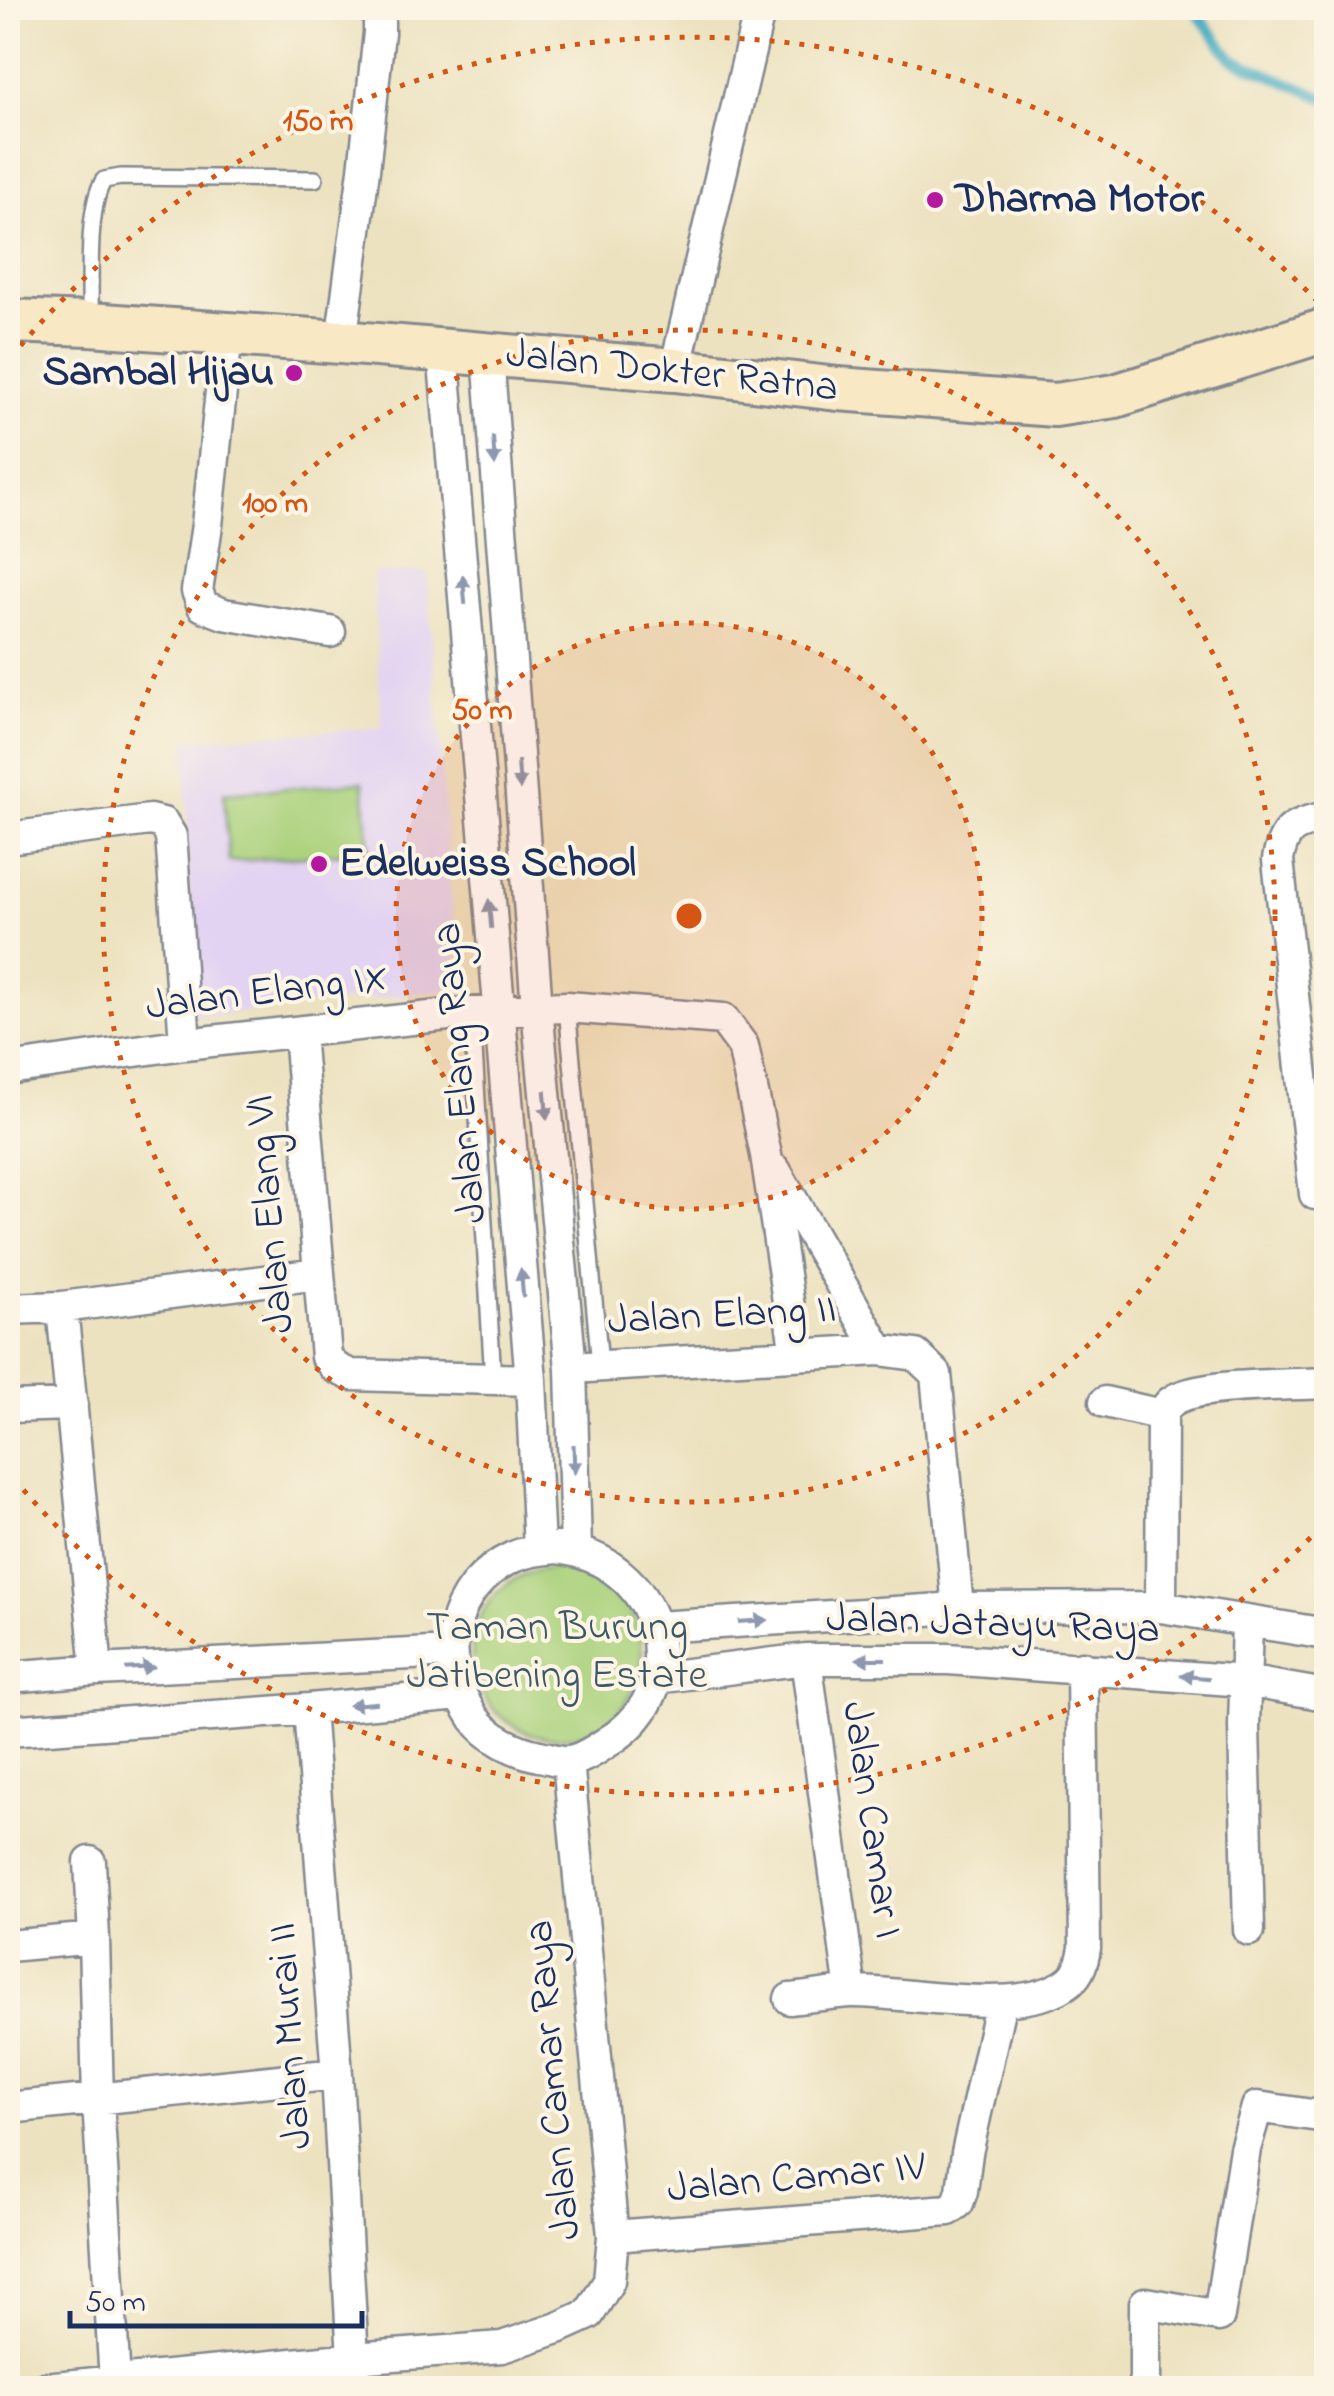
<svg xmlns="http://www.w3.org/2000/svg" width="1334" height="2396" font-family="'Indie Flower',sans-serif">
<style>
.built{fill:#e3d3f2}
.green{fill:#abd27d;stroke:#63806e;stroke-width:2.5}
.lines{fill:none;stroke-linecap:round;stroke-linejoin:round}
.stream{stroke:#41aac1;stroke-width:11}
.lane-casing{stroke:#84888f;stroke-width:20}
.street-casing{stroke:#84888f;stroke-width:35}
.secondary-casing{stroke:#84888f;stroke-width:48}
.lane{stroke:#fff;stroke-width:15}
.street{stroke:#fff;stroke-width:30}
.secondary{stroke:#f8e8c3;stroke-width:42}
.oneway{fill:#8d97ae}
.ring{fill:none;stroke:#d45514;stroke-width:5;stroke-dasharray:5 10}
.poi-dot{fill:#b5179e;stroke:#fcf5e5;stroke-width:4}
.labels{text-anchor:middle;dominant-baseline:central;stroke-width:8;stroke-linejoin:round;paint-order:stroke}
.poi-label{font-size:42px;font-weight:bold;fill:#1b2f5e;stroke:#fcf5e5;text-anchor:start}
.street-label{font-size:42px;fill:#1b2f5e;stroke:#fcf5e5}
.park-label{font-size:42px;fill:#3f5866;stroke:#fcf5e5}
.centre{fill:#d45514;stroke:#fcf5e5;stroke-width:5}
.ring-label{font-size:30px;text-anchor:middle;font-weight:bold;fill:#d45514;stroke:#fcf5e5;stroke-width:8;stroke-linejoin:round;paint-order:stroke}
</style>
<rect width="100%" height="100%" fill="#fcf5e5"/>
<filter id="ink" filterUnits="userSpaceOnUse"><feTurbulence type="fractalNoise" baseFrequency=".01" numOctaves="2"/><feDisplacementMap in="SourceGraphic" scale="20" xChannelSelector="R" yChannelSelector="G"/><feConvolveMatrix kernelMatrix="1 2 1 2 8 2 1 2 1" color-interpolation-filters="sRGB"/></filter>
<filter id="wash" filterUnits="userSpaceOnUse"><feTurbulence type="fractalNoise" baseFrequency=".0048" numOctaves="4" result="noise"/><feDisplacementMap in="SourceGraphic" scale="40" xChannelSelector="R" yChannelSelector="G"/><feGaussianBlur stdDeviation="2.25" result="paint"/><feColorMatrix in="noise" values="0 0 0 0 0 0 0 0 0 0 0 0 0 0 0 0 0 1.4 0 .05"/><feComposite in="paint" operator="in"/></filter>
<g filter="url(#wash)">
<rect width="100%" height="100%" fill="#ece2c0"/>
<!-- built -->
<path class="built" d="M427 572 458 989 194 1017 185 740 382 728 373 573Z"/>
<!-- green -->
<path class="green" d="M363 782 370 851 229 862 224 793Z
M472 1653a85 85 0 1 1 170 0a85 85 0 1 1-170 0Z"/>
<g class="lines">
<!-- stream -->
<path class="stream" d="M1193 8 1232 59 1326 99"/>
</g>
</g>
<g filter="url(#ink)">
<g class="lines">
<defs>
<path id="lane" d="M90 320C91 286 86 206 104 180L121 177 315 179
M567 1007 600 1365
M472 1014 493 1380"/>
<path id="street" d="M227 334 207 525 197 591 203 606 224 614 330 632
M341 342 364 170 379 33V8
M443 351 531 1380 539 1550
M488 354 537 1008 571 1368 576 1550
M675 370 760 8
M8 838 150 820 163 823 171 836 172 849 185 1044
M299 1033 326 1357 336 1368 351 1375 531 1380
M8 1069 185 1044 457 1014 537 1008 567 1007 723 1019 743 1046 766 1155 796 1354
M775 1170 879 1350
M1315 1194 1278 860C1284 825 1296 825 1326 817
M62 1307 97 1670
M8 1309 62 1307 318 1274
M571 1368 879 1350 916 1355 936 1374 958 1608
M1105 1402 1162 1415C1165 1410 1167 1405 1171 1402 1194 1383 1293 1385 1326 1383
M8 1407 72 1405
M557 1548C659 1559 699 1684 609 1741 598 1748 582 1760 568 1761 560 1762 547 1757 539 1756 515 1751 488 1738 474 1718 436 1662 448 1587 513 1557 527 1551 543 1549 557 1548Z
M1161 1607 1162 1415
M1247 1622 1244 1726 1249 1930
M656 1627 958 1608 1161 1607 1326 1634
M806 1659 851 1992
M8 1677 97 1670 451 1652
M656 1678 806 1659H948L1245 1681 1326 1695
M309 1709 337 2074 353 2358
M8 1731 309 1709 460 1695
M90 1862 94 1938 98 2101 115 2382
M8 1946 94 1938
M790 1999C810 1997 831 1993 851 1992 908 1991 1023 2019 1070 1981 1080 1973 1083 1960 1085 1948L1082 1667
M8 2108 337 2074
M613 2236 949 2210 958 2203 962 2191 967 2153 1001 2001
M45 2388 353 2358 502 2347 558 2328 589 2314 609 2281 613 2236 568 1761
M1143 2388 1145 2378V2303L1219 2316 1245 2149 1257 2107 1326 2117"/>
<path id="secondary" d="M8 321 90 324 341 342 675 370 838 389 1055 405 1115 396 1326 330"/>
</defs>
<!-- lane casing -->
<use href="#lane" class="lane-casing"/>
<!-- street casing -->
<use href="#street" class="street-casing"/>
<!-- secondary casing -->
<use href="#secondary" class="secondary-casing"/>
<!-- lane -->
<use href="#lane" class="lane"/>
<!-- street -->
<use href="#street" class="street"/>
<!-- secondary -->
<use href="#secondary" class="secondary"/>
</g>
<!-- one-way arrows -->
<defs><path id="oneway-solid" d="M-6-.8H1V-3.2L6.5 0L1 3.2V.8H-6Z" transform="scale(2.5)"/></defs>
<g class="oneway">
<use href="#oneway-solid" transform="translate(494 451) rotate(86)"/>
<use href="#oneway-solid" transform="translate(464 590) rotate(-95)"/>
<use href="#oneway-solid" transform="translate(519 775) rotate(86)"/>
<use href="#oneway-solid" transform="translate(490 914) rotate(-95)"/>
<use href="#oneway-solid" transform="translate(546 1105) rotate(85)"/>
<use href="#oneway-solid" transform="translate(522 1283) rotate(-95)"/>
<use href="#oneway-solid" transform="translate(574 1459) rotate(88)"/>
<use href="#oneway-solid" transform="translate(753 1621) rotate(-4)"/>
<use href="#oneway-solid" transform="translate(871 1659) rotate(180)"/>
<use href="#oneway-solid" transform="translate(140 1668) rotate(-3)"/>
<use href="#oneway-solid" transform="translate(1195 1677) rotate(-175)"/>
<use href="#oneway-solid" transform="translate(363 1704) rotate(175)"/>
</g>
</g>
<!-- distance rings -->
<circle cx="689" cy="916" r="293" fill="#d45514" fill-opacity=".12"/>
<g class="ring">
<circle cx="689" cy="916" r="293"/>
<circle cx="689" cy="916" r="586"/>
<path d="M1321 1527A879 879 0 0 1 11 1475M11 357A879 879 0 0 1 1321 305"/>
</g>
<!-- markers -->
<g class="poi-dot">
<circle cx="935" cy="200" r="10"/>
<circle cx="294" cy="373" r="10"/>
<circle cx="319" cy="864" r="10"/>
</g>
<g class="labels">
<!-- poi labels -->
<g class="poi-label">
<text x="955" y="200">Dharma Motor</text>
<text x="274" y="373" text-anchor="end">Sambal Hijau</text>
<text x="339" y="864">Edelweiss School</text>
</g>
<!-- street labels -->
<g class="street-label">
<text transform="translate(672 372) rotate(6)">Jalan Dokter Ratna</text>
<text transform="translate(267 993) rotate(-7)">Jalan Elang IX</text>
<text transform="translate(461 1073) rotate(-95)">Jalan Elang Raya</text>
<text transform="translate(271 1214) rotate(-95)">Jalan Elang VI</text>
<text transform="translate(722 1316) rotate(-3)">Jalan Elang II</text>
<text transform="translate(993 1625) rotate(2)">Jalan Jatayu Raya</text>
<text transform="translate(871 1820) rotate(82)">Jalan Camar I</text>
<text transform="translate(291 2036) rotate(-94)">Jalan Murai II</text>
<text transform="translate(554 2080) rotate(-95)">Jalan Camar Raya</text>
<text transform="translate(796 2179) rotate(-5)">Jalan Camar IV</text>
</g>
<!-- park labels -->
<g class="park-label">
<text x="557" y="1628">Taman Burung<tspan x="557" dy="48">Jatibening Estate</tspan></text>
</g>
</g>
<circle cx="689" cy="916" r="15" class="centre"/>
<g class="ring-label">
<text x="318" y="130">150 m</text>
<text x="275" y="512">100 m</text>
<text x="482" y="719">50 m</text>
</g>
<!-- margin -->
<rect width="1334" height="2396" fill="none" stroke="#fcf5e5" stroke-width="40"/>
<!-- scale -->
<path d="M70 2311v15h292v-15" fill="none" stroke="#1b2f5e" stroke-width="5"/>
<text x="85" y="2311" font-size="30" fill="#1b2f5e" stroke="#fcf5e5" stroke-width="8" paint-order="stroke">50 m</text>
</svg>
